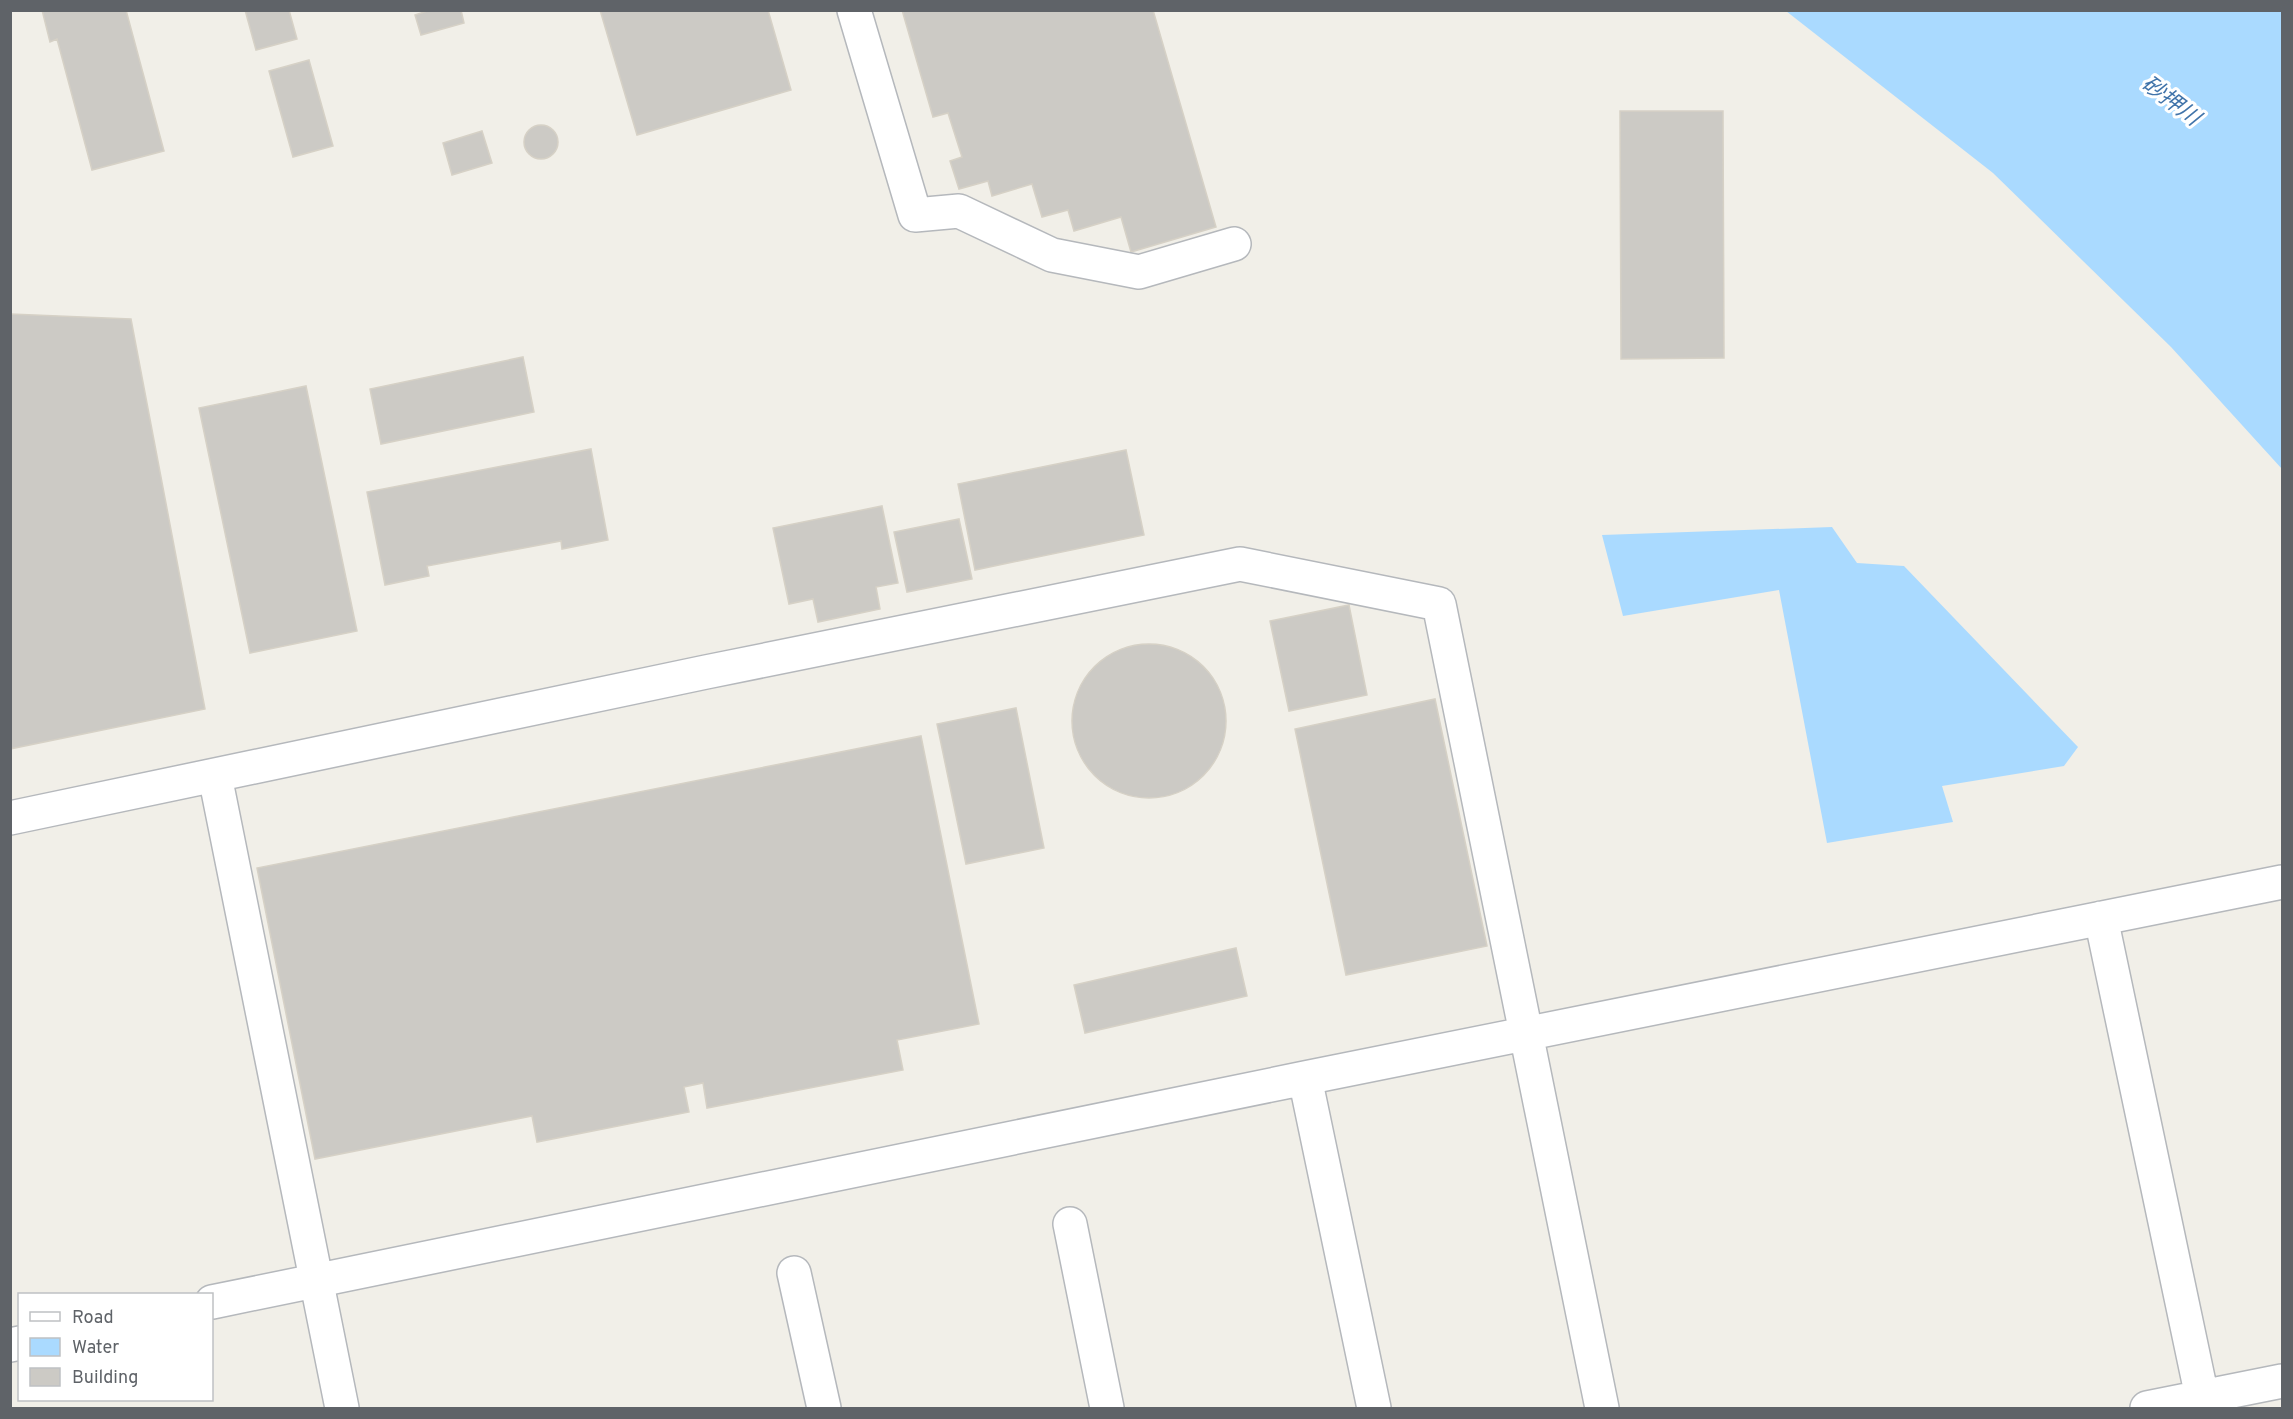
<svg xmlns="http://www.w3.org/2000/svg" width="2293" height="1419" font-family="Overpass,'Noto Sans JP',sans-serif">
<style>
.water{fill:#aadaff}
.building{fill:#cccac5;stroke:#d6d1c6;stroke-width:1.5}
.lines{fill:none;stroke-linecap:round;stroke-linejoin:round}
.minor-casing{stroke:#b5b8bc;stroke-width:36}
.minor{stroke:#fff;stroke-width:33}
.labels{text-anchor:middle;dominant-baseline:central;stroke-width:6;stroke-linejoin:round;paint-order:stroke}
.water-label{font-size:22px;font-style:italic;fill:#4174aa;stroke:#fff}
</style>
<rect width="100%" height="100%" fill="#f1efe8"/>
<!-- water -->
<path class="water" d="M1786 11H2282V469L2171 347 1993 173Z
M1832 527 1857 563 1904 566 2078 747 2064 766 1942 786 1953 822 1827 843 1779 590 1623 616 1602 535Z"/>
<!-- building -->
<path class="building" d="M42 10H126L164 151 92 170 57 39 50 42Z
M245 10H289L297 39 256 50Z
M430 10H461L464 23 421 35 415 15Z
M600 10H768L791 90 637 135Z
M902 10H1153L1216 227 1131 252 1121 217 1074 231 1068 210 1042 217 1032 184 992 196 988 181 959 189 950 161 962 157 948 113 933 117Z
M309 60 333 146 293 157 269 71Z
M1620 111H1723L1724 358 1621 359Z
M524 142a17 17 0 1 1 34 0a17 17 0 1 1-34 0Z
M482 131 492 163 452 175 443 143Z
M10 314 131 319 205 709 10 749Z
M523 357 534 412 381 444 370 389Z
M306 386 357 631 250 653 199 408Z
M591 449 608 540 562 549 561 541 427 566 429 576 385 585 367 492Z
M1126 450 1144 535 975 570 958 484Z
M882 506 898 583 876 587 880 609 818 622 813 599 789 604 773 528Z
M959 519 972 579 907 592 894 532Z
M1349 605 1367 695 1289 711 1270 621Z
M1072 721a77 77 0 1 1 154 0a77 77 0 1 1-154 0Z
M1435 699 1487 946 1346 975 1295 729Z
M1016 708 1044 848 966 864 937 724Z
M921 736 979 1024 897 1040 903 1070 707 1108 703 1083 684 1087 689 1112 537 1142 532 1116 315 1159 257 868Z
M1236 948 1247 996 1085 1033 1074 985Z"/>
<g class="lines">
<defs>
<path id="minor" d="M854 10 915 215 959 211 1052 255 1139 272 1234 244
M215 776 342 1408
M10 818 706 672 1240 564 1439 604 1602 1408
M2101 918 2202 1397 2282 1381
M1305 1078 1374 1408
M1070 1224 1107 1408
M794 1273 824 1408
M212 1302 1305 1078 2282 882
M10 1345 20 1343
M2147 1408 2202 1397"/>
</defs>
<!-- minor casing -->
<use href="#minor" class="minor-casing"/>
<!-- minor -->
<use href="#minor" class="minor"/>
</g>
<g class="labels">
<!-- water labels -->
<g class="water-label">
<text transform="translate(2170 102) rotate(37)">砂押川</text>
</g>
</g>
<!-- border -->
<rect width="2293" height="1419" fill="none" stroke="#5f6368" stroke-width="24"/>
<!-- legend -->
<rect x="18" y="1293" width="195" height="108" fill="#ffffff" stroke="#bfc1c3" stroke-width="1.5"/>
<rect x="30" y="1312" width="30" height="9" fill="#ffffff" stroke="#bfc1c3" stroke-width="1.5"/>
<text x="72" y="1323" font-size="18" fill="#5f6368">Road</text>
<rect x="30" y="1338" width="30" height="18" fill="#aadaff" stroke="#bfc1c3" stroke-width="1.5"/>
<text x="72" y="1353" font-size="18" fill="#5f6368">Water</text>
<rect x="30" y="1368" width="30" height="18" fill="#cccac5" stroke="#bfc1c3" stroke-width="1.5"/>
<text x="72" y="1383" font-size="18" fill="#5f6368">Building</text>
</svg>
